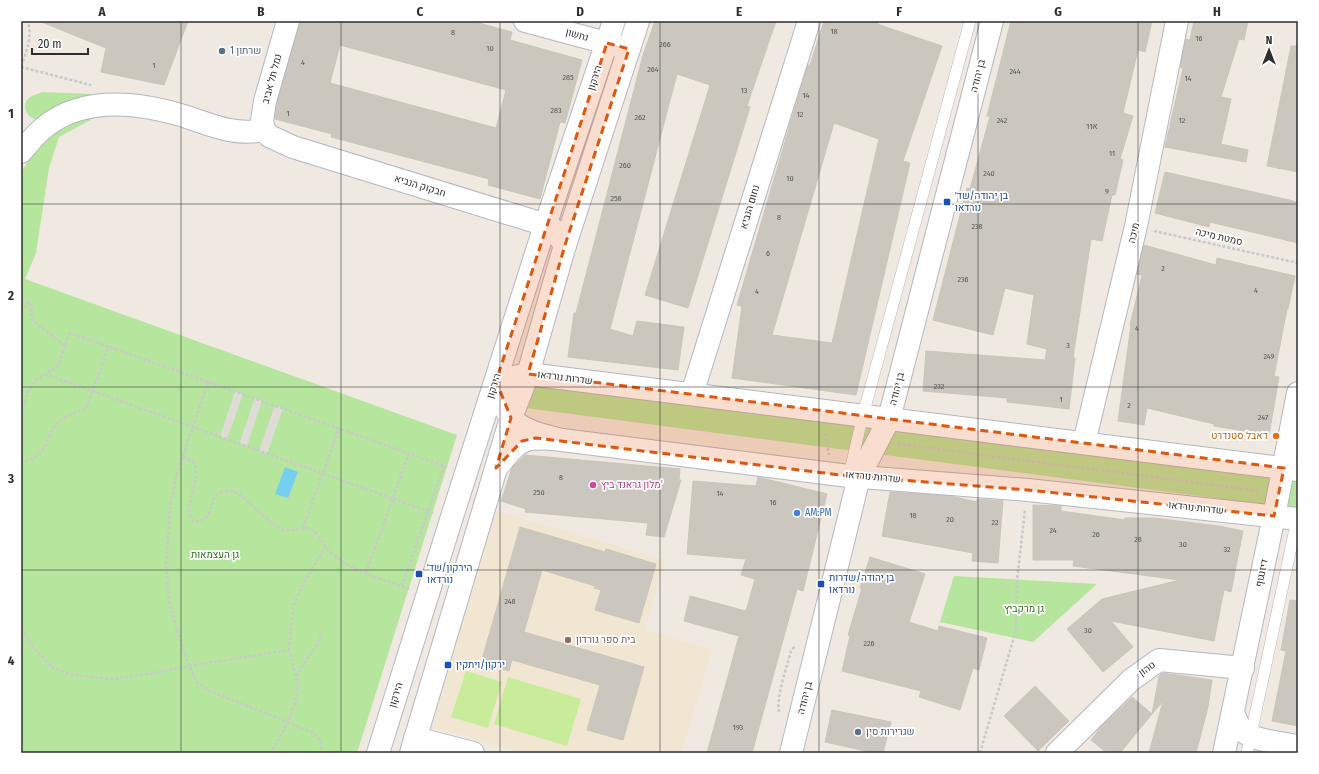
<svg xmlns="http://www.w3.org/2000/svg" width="1319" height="774" font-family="'Fira Sans Condensed',Heebo,sans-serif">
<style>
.education{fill:#f0e6d1}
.green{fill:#b6e59e}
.pitch{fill:#c9ec9a}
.plaza{fill:#dfdcd8}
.water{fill:#75cff0}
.building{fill:#cbc7bf;stroke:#cbc5ba;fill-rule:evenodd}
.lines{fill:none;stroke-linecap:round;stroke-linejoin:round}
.service-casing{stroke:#b4b7c1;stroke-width:12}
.minor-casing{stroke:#b4b7c1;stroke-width:24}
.tertiary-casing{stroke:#b4b7c1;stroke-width:24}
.secondary-casing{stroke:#b4b7c1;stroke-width:24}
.path{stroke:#c9c9c9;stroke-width:2.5;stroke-dasharray:3 2;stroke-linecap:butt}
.service{stroke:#fff;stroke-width:11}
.minor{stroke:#fff;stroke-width:22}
.tertiary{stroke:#fff;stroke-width:22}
.secondary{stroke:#fff;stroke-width:22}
.marked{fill:#df570e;fill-opacity:0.2;stroke:#df570e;stroke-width:3;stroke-dasharray:8 5;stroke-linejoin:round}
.grid{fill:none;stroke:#2e2e2e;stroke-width:1;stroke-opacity:0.55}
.service-dot{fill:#5c6f8a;stroke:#fff;stroke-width:1.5}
.transit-dot{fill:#1a4fb4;stroke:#fff;stroke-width:1.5}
.food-dot{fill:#e8710a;stroke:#fff;stroke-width:1.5}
.hotel-dot{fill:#d1479c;stroke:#fff;stroke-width:1.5}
.shop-dot{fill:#3f7fe0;stroke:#fff;stroke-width:1.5}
.education-dot{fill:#8d6e63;stroke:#fff;stroke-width:1.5}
.labels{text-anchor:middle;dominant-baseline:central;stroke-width:3.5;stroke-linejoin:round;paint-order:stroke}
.number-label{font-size:8px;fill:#555452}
.street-label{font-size:10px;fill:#2e2e2e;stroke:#fff}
.service-label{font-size:10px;fill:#4e5e75;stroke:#fff;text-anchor:start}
.transit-label{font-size:10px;fill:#164399;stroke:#fff;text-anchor:start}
.food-label{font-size:10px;fill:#c56008;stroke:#fff;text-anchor:end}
.hotel-label{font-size:10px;fill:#b23c85;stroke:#fff;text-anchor:start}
.shop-label{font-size:10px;fill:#366cbe;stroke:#fff;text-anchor:start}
.park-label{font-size:10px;fill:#2c6e1b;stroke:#fff}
.education-label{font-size:10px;fill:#785e54;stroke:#fff;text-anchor:start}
.neatline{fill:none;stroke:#2e2e2e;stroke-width:1.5}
.grid-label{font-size:13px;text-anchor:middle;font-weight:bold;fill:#2e2e2e}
</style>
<rect width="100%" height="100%" fill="#efe9e1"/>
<!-- education -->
<path class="education" d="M496 511 665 560 645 630 712 650 681 753H523L432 727Z"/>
<!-- green -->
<path class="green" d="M42 92 91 94 111 96 40 120C28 120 19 106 30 97 33 95 39 94 42 92Z
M109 110 59 137 49 168 36 253 25 279 457 435 357 753H21V172L47 133Z
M531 380 1298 479V509L526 408Z
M954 576 1097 584 1033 642 940 622Z"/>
<!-- pitch -->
<path class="pitch" d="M466 671 502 682 488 728 451 717Z
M508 677 581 699 567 746 494 724Z"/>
<!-- plaza -->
<path class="plaza" d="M235 391 243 394 227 439 220 437Z
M255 398 262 401 247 446 239 444Z
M275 405 283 408 267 454 259 451Z"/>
<!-- water -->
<path class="water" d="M285 467 298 472 288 498 275 494Z"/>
<!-- building -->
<path class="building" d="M39 21H188L164 85 101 72 106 48Z
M300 21H471L512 32 510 40 582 60 565 123 560 122 540 199 488 185 489 179 331 137 332 134 275 119 277 104ZM340 45 506 90 496 128 330 83Z
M655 21H776L747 106 750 107 688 308 645 295 710 85 677 74 610 329 633 336 637 321 684 327 678 370 568 357 574 313H576L643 55Z
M824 21H878L877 24 942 46 903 161 910 163 856 395 732 378 742 306 737 305 794 111 808 65H810ZM834 123 879 139 832 343 772 335Z
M1011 21H1152L1145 52 1138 50 1123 113 1133 116 1120 159 1123 160 1115 195H1112L1102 241 1091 239 1073 358H1075L1069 409 1007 402V398L923 391 926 351 1045 360 1047 349 1027 344 1034 295 1005 288 993 335 933 320 967 188 970 189 990 116H987Z
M1194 21H1248L1244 40 1239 39 1221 97 1231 99 1221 144 1248 150 1246 162 1165 147 1183 68 1180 67 1186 39 1190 40Z
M1291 46H1298V172L1267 166Z
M1165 172 1298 202V243L1210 222 1209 227 1155 213Z
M1144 245 1216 265 1217 258 1295 276 1288 309H1287L1274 376 1279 377 1269 435 1214 426V424L1147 408 1144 425 1118 421 1131 325H1130L1142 275 1137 274Z
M525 455 680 469 679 480H681L664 537 646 535 648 523 525 512 526 509 501 501 512 468Z
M758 477 827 494 803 591 797 589 752 753H707L739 636 684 621 690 596 746 611 755 579 741 575 746 559 687 554 693 481 756 486Z
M890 492 950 496 977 502V499L1003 501 998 563 972 561 973 553 882 536Z
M1033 505 1061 506V511L1125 520V518H1154L1219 526 1243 531 1231 592 1224 590 1214 641 1111 621 1133 647 1103 672 1067 629 1102 599 1180 580 1073 566 1074 560H1033Z
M520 527 605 552 606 549 656 564 639 623 595 610 601 590 594 588 595 586 542 570 524 632 644 667 623 740 587 730 600 685 512 660 509 671 481 663Z
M870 557 925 574 909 622 938 631 939 626 987 638 979 670 973 668 960 710 919 697 921 691 842 671 850 636 848 635 862 588H860Z
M1290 600 1298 601V726L1272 721 1286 651 1281 650Z
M1162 673 1212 680 1208 707 1196 753H1149L1163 701 1152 714 1159 676Z
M1035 686 1069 721 1038 751 1004 716Z
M1132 697 1152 714 1120 753H1107L1091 740 1101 727Z
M832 710 891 722 883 753H875L825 742Z"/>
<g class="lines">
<defs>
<path id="service" d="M848 479 863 415 970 21
M1247 753 1298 515"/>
<path id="minor" d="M288 21 265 101 262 121 264 130 269 136 293 147 546 225 554 230 565 245
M525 21 629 49
M21 152C29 143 36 133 46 126 86 95 142 103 187 117 214 126 236 136 264 130
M692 394 809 21
M1084 443 1136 226 1177 21
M1233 713C1236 719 1238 727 1244 732 1253 740 1285 744 1298 746
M415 738 473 753
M1057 753 1131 680 1159 660 1243 668"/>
<path id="tertiary" d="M1298 470 528 374 496 381C500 393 503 408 511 418 524 432 545 436 562 440L849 476 1028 490 1298 519
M791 753 859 477 889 419 992 21
M1224 753 1274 516 1298 393"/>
<path id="secondary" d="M500 464C521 435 529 437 562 440
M378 753 451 520 542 235 614 21
M411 753 511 418 528 374 565 245 638 21"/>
</defs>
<!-- service casing -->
<use href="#service" class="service-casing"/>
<!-- minor casing -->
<use href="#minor" class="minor-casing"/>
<!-- tertiary casing -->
<use href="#tertiary" class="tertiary-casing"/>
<!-- secondary casing -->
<use href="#secondary" class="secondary-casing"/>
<!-- path -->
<path class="path" d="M21 66C27 51 32 37 28 21
M21 67 91 85
M1154 231 1298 263
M21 312 28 302 31 304 32 320 65 346
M45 374 433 513
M208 382 176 477 170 507 166 566 169 601 176 627 189 666 197 682 207 690 288 722 313 733 320 740 321 750 320 753
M825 433 829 455
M21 442V415L28 391 37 379 50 371 57 368 70 333 447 467
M898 444 1260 491
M183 457C186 459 190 460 192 461 201 469 192 493 190 503 189 511 189 527 202 520 215 514 208 495 223 492 230 490 234 491 240 495 251 504 272 526 284 530 293 533 304 524 314 531 321 537 324 547 331 553 352 572 383 579 409 589
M21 463C26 461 34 459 38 455 47 448 48 436 54 427 61 417 75 412 86 409L109 346
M303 528 339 428
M366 573 409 453
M402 586 444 466
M21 628 35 649 53 668 73 675 112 679 154 673 189 666 289 650 298 684 296 700 288 722 271 753
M289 650 293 607 301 588 325 547
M296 676 317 644 322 632
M779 712C776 696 787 667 791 651L795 646
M980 753 1016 630 1017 581 1025 510"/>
<!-- service -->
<use href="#service" class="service"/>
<!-- minor -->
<use href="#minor" class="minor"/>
<!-- tertiary -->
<use href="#tertiary" class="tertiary"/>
<!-- secondary -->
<use href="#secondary" class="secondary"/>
</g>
<!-- marked area -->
<path class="marked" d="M607 43 629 49 565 245 528 374 1284 468 1274 516 1028 490 849 476 536 438 522 441 496 468 511 418 496 381Z"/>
<!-- grid -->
<path class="grid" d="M181 21V753M341 21V753M500 21V753M660 21V753M819 21V753M978 21V753M1138 21V753M21 204H1298M21 387H1298M21 570H1298"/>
<!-- markers -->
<g class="service-dot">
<circle cx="222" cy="51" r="4"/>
<circle cx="858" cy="732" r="4"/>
</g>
<g class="transit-dot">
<rect x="943" y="198" width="8" height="8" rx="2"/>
<rect x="415" y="570" width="8" height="8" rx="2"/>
<rect x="817" y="580" width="8" height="8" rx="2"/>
<rect x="444" y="661" width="8" height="8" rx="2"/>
</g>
<circle class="food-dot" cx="1276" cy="436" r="4"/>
<circle class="hotel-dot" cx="593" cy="485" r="4"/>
<circle class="shop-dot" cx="797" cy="513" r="4"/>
<circle class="education-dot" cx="568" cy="640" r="4"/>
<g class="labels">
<!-- number labels -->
<g class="number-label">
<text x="834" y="31">18</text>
<text x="453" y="32">8</text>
<text x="1199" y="38">16</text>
<text x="665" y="44">266</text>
<text x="490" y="48">10</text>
<text x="303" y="62">4</text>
<text x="154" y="65">1</text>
<text x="653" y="69">264</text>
<text x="1015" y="71">244</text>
<text x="568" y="77">285</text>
<text x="1188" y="78">14</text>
<text x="744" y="90">13</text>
<text x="806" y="95">14</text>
<text x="556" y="110">283</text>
<text x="288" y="113">1</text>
<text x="800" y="114">12</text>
<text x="640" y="117">262</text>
<text x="1002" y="120">242</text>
<text x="1182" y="120">12</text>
<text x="1092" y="126">11א</text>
<text x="1112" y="153">11</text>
<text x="625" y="165">260</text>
<text x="989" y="173">240</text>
<text x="790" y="178">10</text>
<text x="1107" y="191">9</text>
<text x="616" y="198">258</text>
<text x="779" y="217">8</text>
<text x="977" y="226">238</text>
<text x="768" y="253">6</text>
<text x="1163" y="268">2</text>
<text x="963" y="279">236</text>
<text x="1256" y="290">4</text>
<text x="757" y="291">4</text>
<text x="1137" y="328">4</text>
<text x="1068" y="345">3</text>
<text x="1269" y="356">249</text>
<text x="939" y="386">232</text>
<text x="1061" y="399">1</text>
<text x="1129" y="405">2</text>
<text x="1263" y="417">247</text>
<text x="561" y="477">8</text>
<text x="539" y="492">250</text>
<text x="720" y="493">14</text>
<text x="773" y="502">16</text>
<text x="913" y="515">18</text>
<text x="950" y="519">20</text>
<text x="995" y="522">22</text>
<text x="1053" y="530">24</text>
<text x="1096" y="534">26</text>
<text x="1138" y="539">28</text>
<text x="1183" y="544">30</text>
<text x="1227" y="549">32</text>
<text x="510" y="601">248</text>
<text x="1088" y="630">30</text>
<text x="869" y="643">226</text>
<text x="738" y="727">193</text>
</g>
<!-- street labels -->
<g class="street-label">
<text transform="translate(577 35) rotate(15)">נחשון</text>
<text transform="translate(978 76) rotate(-76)">בן יהודה</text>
<text transform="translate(595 78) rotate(-72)">הירקון</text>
<text transform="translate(272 79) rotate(-75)">נמל תל אביב</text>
<text transform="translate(420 186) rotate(17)">חבקוק הנביא</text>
<text transform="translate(750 207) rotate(-73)">נחום הנביא</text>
<text transform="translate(1134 233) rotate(-77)">מיכה</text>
<text transform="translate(1219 237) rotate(13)">סמטת מיכה</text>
<text transform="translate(565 378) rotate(7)">שדרות נורדאו</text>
<text transform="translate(494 386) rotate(-72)">הירקון</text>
<text transform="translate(897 389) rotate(-76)">בן יהודה</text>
<text transform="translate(873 477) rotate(5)">שדרות נורדאו</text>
<text transform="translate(1196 508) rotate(6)">שדרות נורדאו</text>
<text transform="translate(1262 573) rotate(-78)">דיזנגוף</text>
<text transform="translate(1147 669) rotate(-35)">טהון</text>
<text transform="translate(396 695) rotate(-73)">הירקון</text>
<text transform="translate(805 698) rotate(-76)">בן יהודה</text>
</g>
<!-- service labels -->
<g class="service-label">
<text x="230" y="51">שרתון 1</text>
<text x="866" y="732">שגרירות סין</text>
</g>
<!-- transit labels -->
<g class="transit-label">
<text x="955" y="196">בן יהודה/שד׳<tspan x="955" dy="12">נורדאו</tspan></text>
<text x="427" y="568">הירקון/שד׳<tspan x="427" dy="12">נורדאו</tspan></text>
<text x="829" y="578">בן יהודה/שדרות<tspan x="829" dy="12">נורדאו</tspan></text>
<text x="456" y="665">ירקון/ויתקין</text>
</g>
<!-- food labels -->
<g class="food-label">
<text x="1268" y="436">דאבל סטנדרט</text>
</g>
<!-- hotel labels -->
<g class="hotel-label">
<text x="601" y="485">מלון גראנד ביץ'</text>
</g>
<!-- shop labels -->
<g class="shop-label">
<text x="805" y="513">AM:PM</text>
</g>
<!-- park labels -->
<g class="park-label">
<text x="215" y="555">גן העצמאות</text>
<text x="1024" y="609">גן מרקביץ</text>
</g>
<!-- education labels -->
<g class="education-label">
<text x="576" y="640">בית ספר גורדון</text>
</g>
</g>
<!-- border -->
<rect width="1319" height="774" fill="none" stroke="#ffffff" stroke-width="44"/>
<!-- north arrow -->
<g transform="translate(1269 50)" stroke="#ffffff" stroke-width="3" paint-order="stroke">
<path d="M0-3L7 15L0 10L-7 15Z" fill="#2e2e2e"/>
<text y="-6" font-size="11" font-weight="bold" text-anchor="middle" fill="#2e2e2e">N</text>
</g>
<!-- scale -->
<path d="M32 48v6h56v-6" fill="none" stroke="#2e2e2e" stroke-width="2"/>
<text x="38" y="48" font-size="12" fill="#2e2e2e" stroke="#ffffff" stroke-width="3" paint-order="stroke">20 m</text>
<rect x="22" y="22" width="1275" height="730" class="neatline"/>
<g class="grid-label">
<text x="102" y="16">A</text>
<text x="261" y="16">B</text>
<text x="420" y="16">C</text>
<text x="580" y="16">D</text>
<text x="739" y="16">E</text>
<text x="899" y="16">F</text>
<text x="1058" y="16">G</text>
<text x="1217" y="16">H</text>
<text x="11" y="118">1</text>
<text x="11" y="300">2</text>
<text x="11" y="483">3</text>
<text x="11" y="665">4</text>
</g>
</svg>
